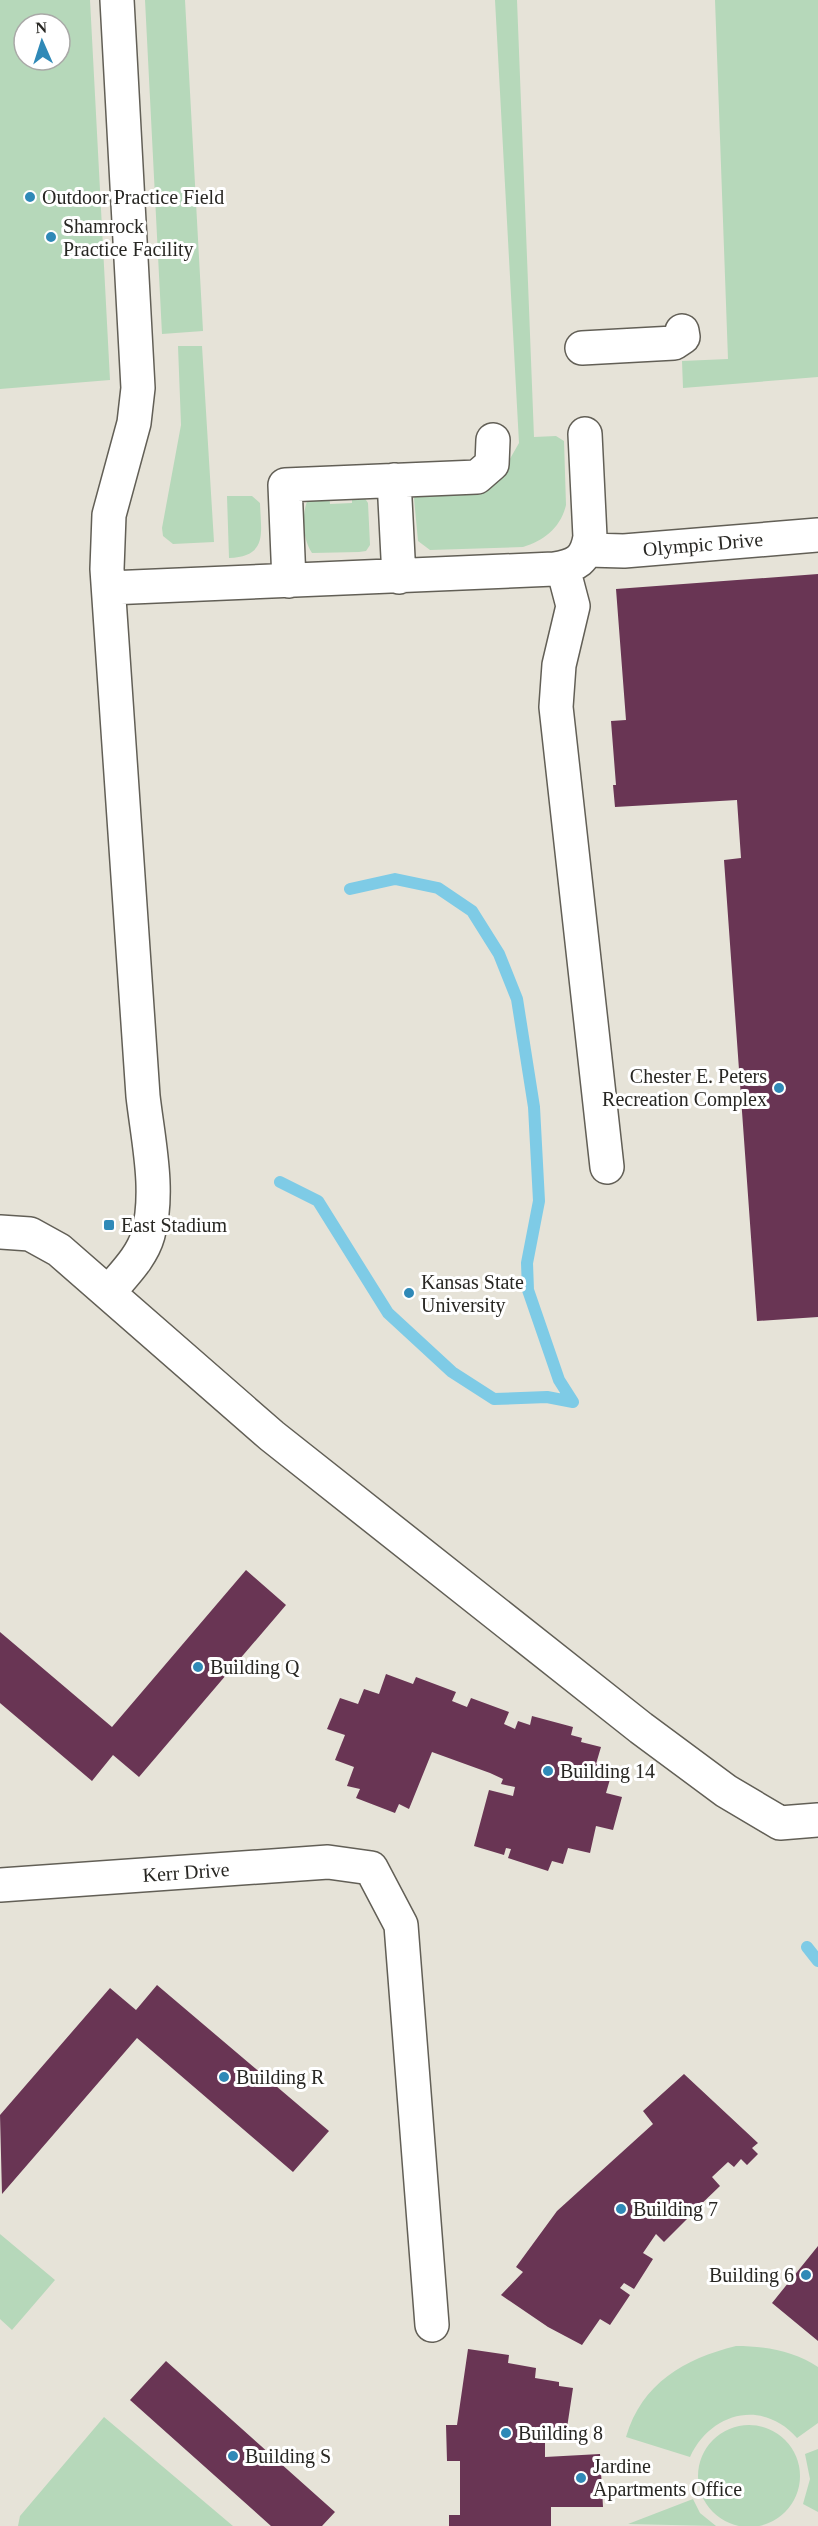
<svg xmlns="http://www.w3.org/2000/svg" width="818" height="2526" font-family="Georgia,serif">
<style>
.green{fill:#b6d8ba;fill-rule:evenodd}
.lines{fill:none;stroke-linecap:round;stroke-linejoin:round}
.stream{stroke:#7ecbe6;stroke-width:12}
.building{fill:#693554}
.minor-casing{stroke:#625f56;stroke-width:36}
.minor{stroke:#fff;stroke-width:33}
.poi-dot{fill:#2f89b7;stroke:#fff;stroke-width:2}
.labels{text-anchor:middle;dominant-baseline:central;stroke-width:6;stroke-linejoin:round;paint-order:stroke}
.poi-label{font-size:20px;fill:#282723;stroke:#fff;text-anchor:start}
.street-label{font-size:20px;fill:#282723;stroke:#fff}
</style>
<rect width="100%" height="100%" fill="#e6e3d8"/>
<!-- green -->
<path class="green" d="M0 0H90L110 380 0 389ZM24 24H60V60H24Z
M145 0H185L203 331 162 334Z
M495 0H517L534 437 556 436 564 441 566 505C561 527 544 541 523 547L430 550 418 541 414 498 417 493 499 478 519 443Z
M715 0H818V377L683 388 682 361 728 359Z
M178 346H202L214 542 173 544 163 536 162 528 181 425Z
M352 491 364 497 368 503 370 545 366 551 359 552 312 553C302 538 301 513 309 497L329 493 330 504 352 503Z
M227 496H252L260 503C261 534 268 556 229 558Z
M0 2234 55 2280 12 2330 0 2319Z
M736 2346C764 2346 794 2351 818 2367V2423L797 2438C763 2399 711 2412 690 2457L626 2437C642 2383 684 2359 736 2346Z
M104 2417 233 2526H18L20 2516Z
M698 2476a51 51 0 1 1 102 0a51 51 0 1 1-102 0Z
M818 2449V2512L803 2504 810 2479 805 2454Z
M693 2499 700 2513 716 2526 628 2524Z"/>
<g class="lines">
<!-- stream -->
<path class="stream" d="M350 889 395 879 438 888 472 911 499 954 517 999 534 1107 539 1201 527 1263 528 1290 559 1380 573 1402
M280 1182 318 1201 388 1313 452 1372 494 1399 547 1397 573 1402
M807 1947 818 1961"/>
</g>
<!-- building -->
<path class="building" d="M818 574V1317L757 1321 724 860 741 858 737 800 615 807 613 785H616L611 721 626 720 616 589Z
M246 1570 286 1605 139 1777 113 1755 92 1781 0 1703V1632L112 1727Z
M386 1674 413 1684 416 1677 456 1692 452 1701 467 1707 471 1698 509 1712 504 1724 515 1729 518 1721 530 1725 532 1716 573 1727 571 1735 582 1738 581 1742 601 1747 596 1764 613 1769 606 1793 622 1797 613 1830 596 1826 590 1853 568 1848 563 1864 552 1861 548 1871 508 1858 511 1849 506 1848 504 1855 474 1846 489 1790 513 1796 515 1787 501 1784 503 1779 490 1773 432 1752 409 1809 399 1804 395 1813 356 1798 360 1789 347 1786 354 1767 335 1760 345 1735 327 1729 340 1698 358 1704 364 1689 379 1694Z
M157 1985 329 2131 293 2172 137 2038 2 2194 0 2115 110 1988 136 2010Z
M684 2074 758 2143 752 2148 758 2154 747 2165 741 2159 734 2167 728 2162 712 2177 720 2186 694 2211 686 2203 682 2207 690 2216 664 2242 656 2234 643 2253 653 2259 634 2289 624 2283 620 2288 630 2295 610 2325 600 2319 582 2345 548 2327 501 2295 523 2272 516 2267 557 2211 653 2124 643 2111Z
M818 2246V2341L772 2303Z
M468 2349 509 2355 508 2363 536 2368 535 2378 559 2382V2386L573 2388 565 2441 545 2440V2457L600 2454 603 2507H551V2526H449V2515H460V2461H447L446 2425H457Z
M166 2361 335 2512 322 2526H271L130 2400Z"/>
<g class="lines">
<defs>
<path id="minor" d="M582 348 674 343 683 337 682 331
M394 480 399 577
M588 550 624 551 818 535
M563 568 573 606 559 665 556 707 607 1167
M289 581 285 485 477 477 492 464 493 440
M109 588 554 569C576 566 586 560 590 537L585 434
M0 1232 30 1234 59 1250 272 1436 641 1728 726 1791 780 1823 818 1820
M109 1292C123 1275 142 1257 148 1235 160 1191 148 1140 143 1096L107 569 109 515 134 423 138 388 117 0
M0 1885 328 1862 371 1868 401 1925 432 2325"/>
</defs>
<!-- minor casing -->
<use href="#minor" class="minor-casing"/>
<!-- minor -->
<use href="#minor" class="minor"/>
</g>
<!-- markers -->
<g class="poi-dot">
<circle cx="30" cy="197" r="6"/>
<circle cx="51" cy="237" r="6"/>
<circle cx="779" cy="1088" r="6"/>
<rect x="103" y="1219" width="12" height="12" rx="3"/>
<circle cx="409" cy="1293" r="6"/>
<circle cx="198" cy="1667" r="6"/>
<circle cx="548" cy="1771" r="6"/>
<circle cx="224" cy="2077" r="6"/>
<circle cx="621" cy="2209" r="6"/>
<circle cx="806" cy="2275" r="6"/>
<circle cx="506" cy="2433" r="6"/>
<circle cx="233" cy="2456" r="6"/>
<circle cx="581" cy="2478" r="6"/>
</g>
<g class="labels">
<!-- poi labels -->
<g class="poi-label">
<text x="42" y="197">Outdoor Practice Field</text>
<text x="63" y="226">Shamrock<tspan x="63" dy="23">Practice Facility</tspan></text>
<text x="767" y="1076" text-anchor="end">Chester E. Peters<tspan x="767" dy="23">Recreation Complex</tspan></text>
<text x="121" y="1225">East Stadium</text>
<text x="421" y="1282">Kansas State<tspan x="421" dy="23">University</tspan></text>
<text x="210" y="1667">Building Q</text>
<text x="560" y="1771">Building 14</text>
<text x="236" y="2077">Building R</text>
<text x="633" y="2209">Building 7</text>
<text x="794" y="2275" text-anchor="end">Building 6</text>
<text x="518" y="2433">Building 8</text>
<text x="245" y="2456">Building S</text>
<text x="593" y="2466">Jardine<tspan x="593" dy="23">Apartments Office</tspan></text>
</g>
<!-- street labels -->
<g class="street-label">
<text transform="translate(703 544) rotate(-5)">Olympic Drive</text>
<text transform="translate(186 1872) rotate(-4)">Kerr Drive</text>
</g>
</g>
<!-- north arrow -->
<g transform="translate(42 42) rotate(357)"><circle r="28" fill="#ffffff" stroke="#a9a9a7" stroke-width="1.5"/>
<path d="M0-4.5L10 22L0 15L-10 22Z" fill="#2f89b7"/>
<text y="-9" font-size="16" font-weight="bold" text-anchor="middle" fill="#282723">N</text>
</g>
</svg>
